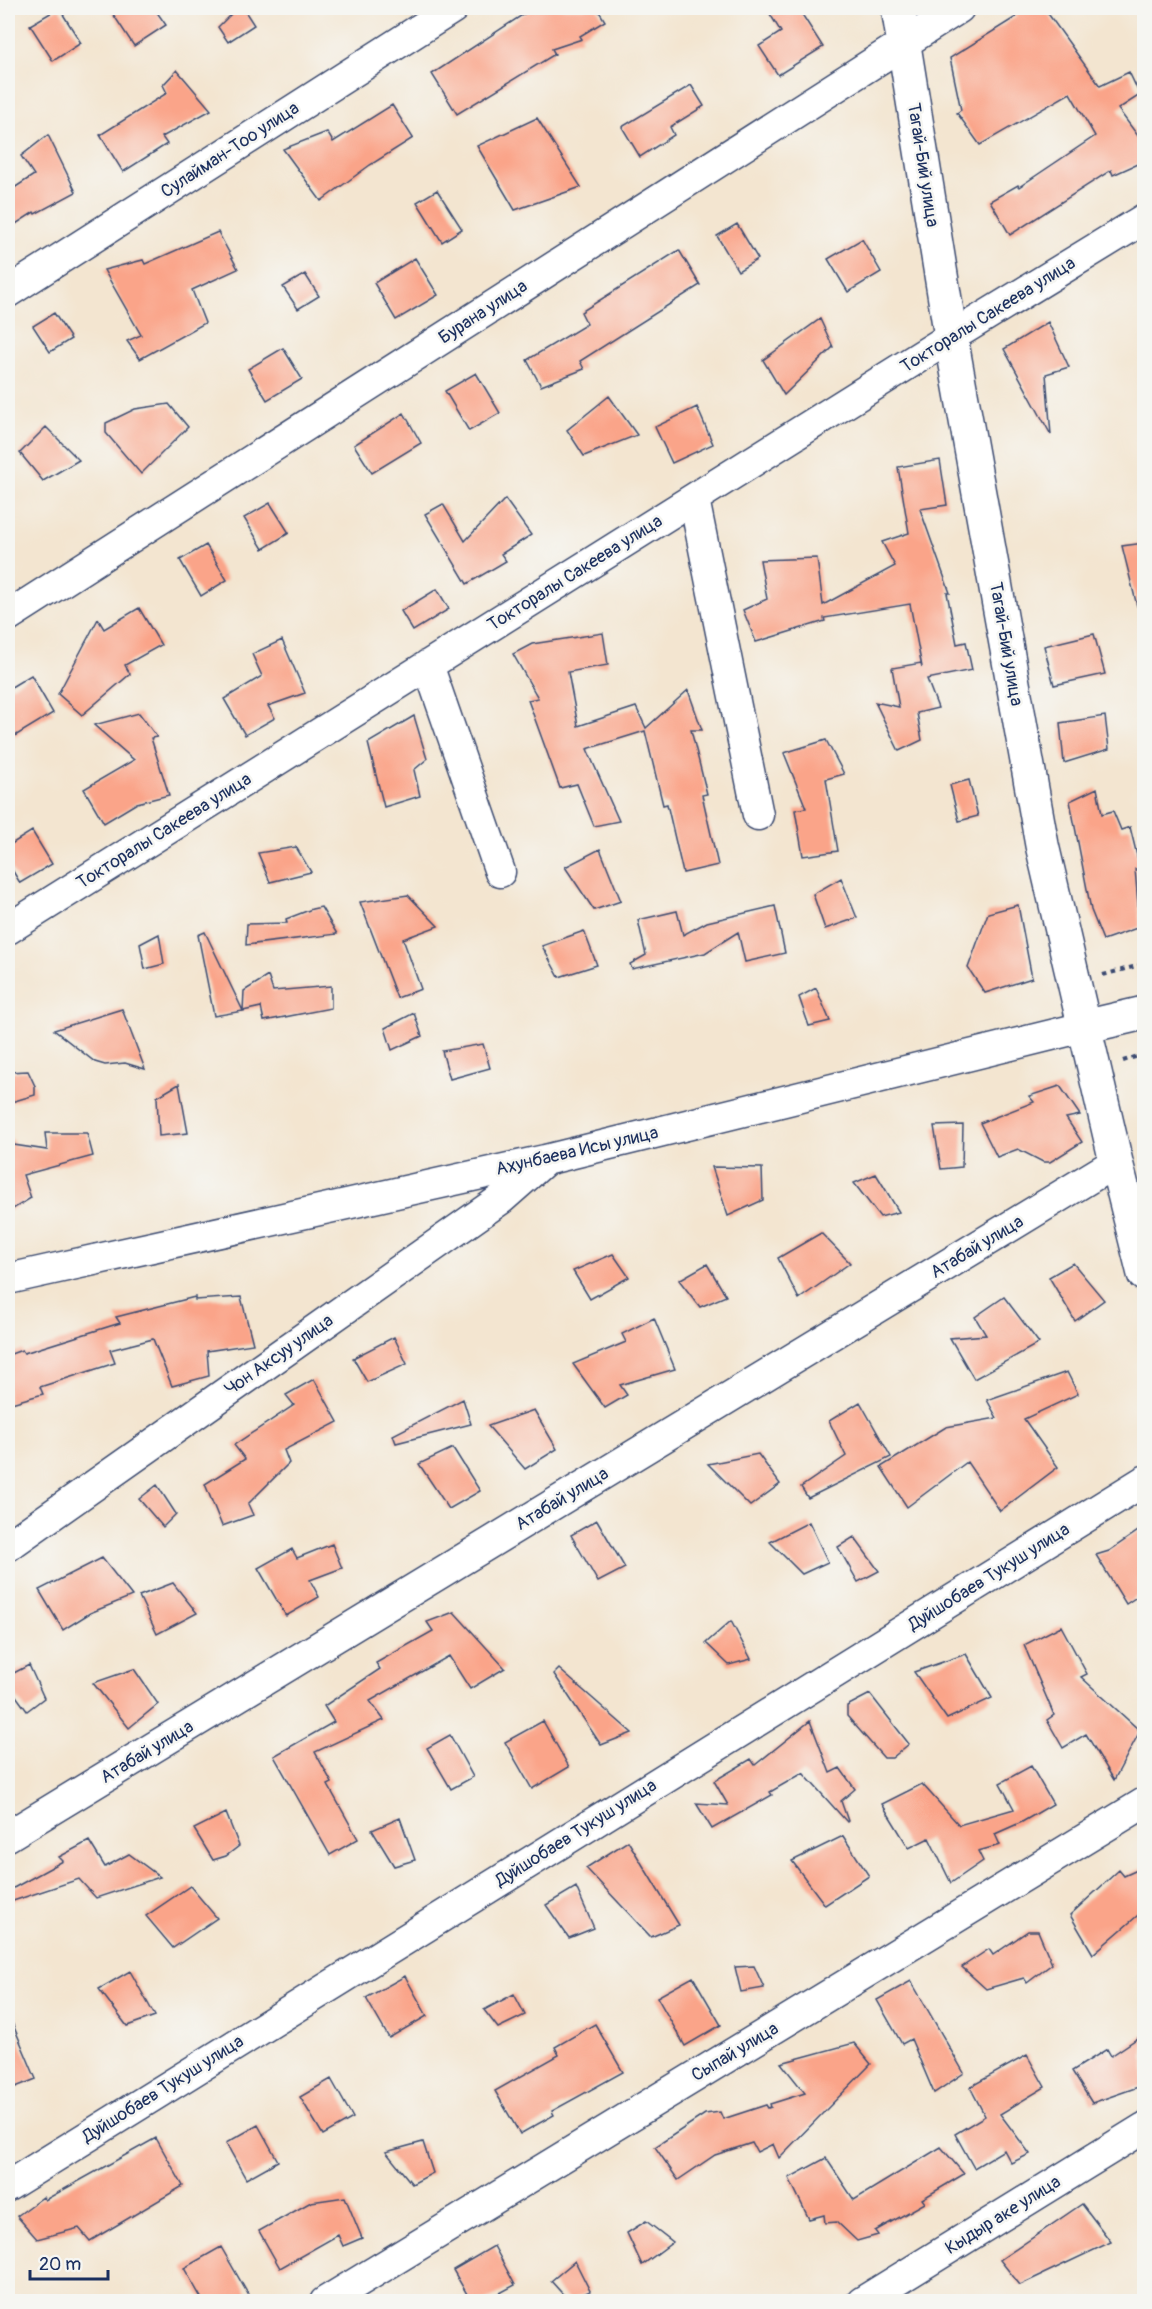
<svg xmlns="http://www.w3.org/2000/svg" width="1152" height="2309" font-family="Pangolin,sans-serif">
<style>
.building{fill:#faa489}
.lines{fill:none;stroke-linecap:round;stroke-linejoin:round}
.street-casing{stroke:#3b4a6f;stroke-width:33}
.secondary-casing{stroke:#3b4a6f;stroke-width:36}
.path{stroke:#3b4a6f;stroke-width:4;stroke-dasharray:4.5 4.5;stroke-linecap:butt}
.street{stroke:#fff;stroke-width:30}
.secondary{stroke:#fff;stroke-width:33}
.labels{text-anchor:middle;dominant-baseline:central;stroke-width:5;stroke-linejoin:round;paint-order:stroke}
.street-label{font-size:18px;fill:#1b2f5e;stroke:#f6f6f2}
</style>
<rect width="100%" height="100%" fill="#f6f6f2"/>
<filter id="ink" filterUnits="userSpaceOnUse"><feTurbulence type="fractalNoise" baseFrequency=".0167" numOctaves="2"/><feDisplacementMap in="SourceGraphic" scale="12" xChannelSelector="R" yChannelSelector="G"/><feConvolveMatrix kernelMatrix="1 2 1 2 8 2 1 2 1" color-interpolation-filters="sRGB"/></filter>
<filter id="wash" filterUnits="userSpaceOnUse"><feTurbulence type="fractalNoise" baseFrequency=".008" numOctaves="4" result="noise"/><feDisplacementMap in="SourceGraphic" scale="24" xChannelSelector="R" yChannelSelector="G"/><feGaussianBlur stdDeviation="1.35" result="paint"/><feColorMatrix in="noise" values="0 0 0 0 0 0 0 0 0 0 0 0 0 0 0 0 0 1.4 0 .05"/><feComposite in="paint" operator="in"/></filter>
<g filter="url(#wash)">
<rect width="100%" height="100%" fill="#f3e5d0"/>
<g id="blocks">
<!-- building -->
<path class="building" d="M59 8 81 43 53 61 30 25Z
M109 8H154L166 25 134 46Z
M237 8H243L254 25 228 42 218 27Z
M533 8H597L605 21 580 36 582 39 552 49 555 54 457 114 432 74Z
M780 8H798L823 47 778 75 759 46 781 32 770 14Z
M1010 8H1044L1100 86 1129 72 1140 95 1118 109 1144 144V161L1113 175 1111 170 1010 235 990 201 1018 185 1019 187 1095 136 1070 93 980 145 957 113 961 110 950 58 1016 17Z
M177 70 211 110 162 137 167 144 123 172 100 135 167 93 163 85Z
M691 85 704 106 670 127 674 135 640 157 622 127Z
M392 105 413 138 370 165 321 201 283 149 327 132 333 142Z
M537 118 581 187 515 210 477 146Z
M48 135 76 192 35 214 34 212 8 229V192L34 175 21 156Z
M437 190 462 229 442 242 417 202Z
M737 224 758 259 738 271 717 236Z
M218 232 238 269 192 290 205 323 140 359 127 341 141 335 104 270 143 260 145 264Z
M862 239 881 272 848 292 828 259Z
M679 250 700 285 580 361 584 369 541 386 527 360 587 324 581 312Z
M415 258 438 295 396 320 374 283Z
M305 274 319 296 298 309 283 287Z
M54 313 71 339 50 352 33 326Z
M820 319 833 347 784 395 763 360Z
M1048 322 1069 367 1046 374 1051 435 1004 349Z
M283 348 302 379 267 400 248 369Z
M476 373 500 413 469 431 445 391Z
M609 396 637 435 584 456 567 430Z
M169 404 188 427 141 474 106 433V423L135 409Z
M697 407 713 444 672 463 655 427Z
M404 413 421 443 372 473 354 445Z
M46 427 79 460 43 481 20 453Z
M940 460 947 505 920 509 950 593H947L957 644 966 642 972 670 927 679 938 708 917 713 922 740 899 751 875 702 899 707 892 668 921 663 922 667 910 604 824 618 825 621 756 642 743 610 767 599 760 560 817 558 823 605 895 566 882 542 909 533 898 467Z
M505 499 531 535 501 554 506 561 467 584 425 514 443 504 465 541Z
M270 503 289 533 263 549 244 518Z
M1144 543V605L1137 606 1122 546Z
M206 545 227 580 201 596 180 560Z
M437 589 449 609 413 631 401 611Z
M139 608 161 645 125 665 130 674 82 715 58 694 98 619 104 629Z
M603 633 608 665 568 672 578 726 636 707 646 728 688 690 702 730H691L707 794 702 795 718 865 683 873 667 804 663 805 645 731 587 749 619 821 594 826 577 784 560 788 528 700 538 698 513 654 532 644Z
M1094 634 1105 674 1054 685 1044 646Z
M282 640 305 693 268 706 275 718 245 735 224 699 262 676 252 654Z
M31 675 53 713 15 736 8 724V689Z
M139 713 157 737 151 738 169 795 137 803 104 823 84 789 134 760 94 725Z
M414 716 427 759 414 770 420 796 384 807 368 743Z
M1105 716 1109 749 1064 763 1060 723Z
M826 740 844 774 826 779 838 851 803 856 795 810 806 808 784 753Z
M969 780 978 816 959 821 950 785Z
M1097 788 1102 814 1113 811 1121 830 1130 827 1140 868 1135 869 1140 927 1103 940 1091 910 1070 801Z
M32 831 52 864 20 883 8 863V846Z
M296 847 311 872 270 882 258 853Z
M600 849 621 901 594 910 565 867Z
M841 878 857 918 825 929 813 894Z
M408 895 438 926 403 939 421 989 397 998 360 902Z
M1018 905 1032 978 985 993 968 968 988 913Z
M775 906 785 953 745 962 738 932 705 953 632 969 630 964 646 955 638 920 677 911 683 935 707 922Z
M321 907 337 934 246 945 247 924 287 923 286 919 312 909Z
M584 931 597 965 559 977 542 946Z
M205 932 243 1011 214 1016 198 935Z
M159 934 164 964 145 969 140 944Z
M268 976 273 991 331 986V1008L264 1021 261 1007 243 1011 244 991Z
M816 988 830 1021 809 1026 799 997Z
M122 1009 145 1069 125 1063 105 1065 95 1062 54 1030Z
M414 1013 422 1036 392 1050 385 1028Z
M483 1044 490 1068 450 1079 442 1051Z
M28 1071 35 1086V1095L8 1103V1072Z
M179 1084 188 1133 159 1136 157 1097Z
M1060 1086 1080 1115 1066 1118 1082 1142 1050 1162H1043L1018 1149 997 1157 980 1123 1034 1102 1029 1096Z
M963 1125 962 1167 941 1169 934 1126Z
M45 1133H87L93 1156 23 1175 31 1198 8 1212V1140L12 1139 14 1145 47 1150Z
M712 1167 762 1168 763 1200 728 1216Z
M876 1174 884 1187 899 1212 880 1217 854 1183Z
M821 1233 850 1263 799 1299 778 1258Z
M613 1254 629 1277 590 1299 573 1271Z
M1073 1263 1104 1300 1075 1321 1049 1277Z
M707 1264 726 1296 700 1307 679 1280Z
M195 1297V1300L241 1297 253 1344 207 1351 209 1376 172 1386 153 1339 110 1350 115 1363 40 1387 43 1394 8 1404V1355L22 1350 24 1353 120 1323 116 1317Z
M1004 1297 1039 1343 974 1379 950 1338 986 1335 975 1317Z
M654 1318 675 1369 620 1385 627 1395 605 1408 573 1364 626 1342 622 1334Z
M394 1337 407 1364 367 1382 353 1358Z
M1067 1372 1078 1394 1024 1419 1058 1467 1000 1511 967 1462 907 1507 881 1467 946 1427 997 1418 987 1400Z
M314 1379 338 1422 284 1450 289 1463 248 1504 253 1515 222 1526 205 1484 245 1459 234 1445 294 1405 286 1395Z
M463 1399 471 1424 396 1443 393 1435Z
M860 1402 891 1457 808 1498 801 1487 846 1456 829 1421Z
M534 1410 557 1449 525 1469 488 1426Z
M453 1448 480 1491 449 1509 419 1464Z
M758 1454 780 1484 750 1506 708 1464Z
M157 1485 176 1514 163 1527 139 1499Z
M597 1520 625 1568 598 1582 571 1535Z
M809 1522 828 1562 802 1574 770 1542Z
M1144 1527V1592L1126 1604 1096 1555 1109 1551Z
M854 1537 879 1571 858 1582 838 1547Z
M332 1544 342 1568 310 1580 319 1597 286 1616 258 1568 292 1549 297 1558Z
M102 1558 132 1596 90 1613 63 1630 39 1590Z
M173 1583 197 1613 157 1634 139 1596Z
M454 1612 505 1668 470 1689 449 1656 370 1701 384 1720 315 1752 332 1783 328 1785 358 1839 330 1855 274 1756 334 1722 324 1706 380 1669 376 1663 433 1631 427 1622Z
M731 1621 751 1659 729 1665 706 1643Z
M1061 1626 1087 1674 1081 1677 1140 1731 1114 1780 1086 1734 1063 1748 1047 1720 1054 1715 1024 1645Z
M966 1654 992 1698 947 1719 914 1672Z
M29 1665 44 1698 27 1711 8 1685V1676Z
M134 1669 158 1704 129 1728 93 1683Z
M559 1669 632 1733 601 1745 554 1674Z
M870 1694 909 1744 892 1758H884L847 1716V1706Z
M543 1721 569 1767 532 1789 505 1742Z
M810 1721 830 1773 840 1768 855 1789 841 1801 848 1821 847 1822 803 1773 770 1792 772 1795 712 1829 696 1803 728 1805 714 1781 751 1759 755 1765Z
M450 1735 473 1777 451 1789 427 1748Z
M1031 1766 1053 1804 1022 1822 995 1834 1000 1845 978 1851 983 1861 951 1883 929 1838 909 1848 882 1804 922 1784 959 1825 1014 1809 1000 1783Z
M226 1813 239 1846 226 1856 213 1860 194 1829Z
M400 1818 415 1860 394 1866 372 1830Z
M843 1836 869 1876 825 1905 792 1861Z
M89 1841 105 1867 129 1854 160 1877 96 1898 79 1879 10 1902 8 1891 63 1861 59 1857Z
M628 1841 679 1925 651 1937 586 1868Z
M1144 1867V1910L1093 1954 1070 1915 1119 1870 1124 1876Z
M190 1886 217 1918 173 1948 146 1916Z
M576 1887 594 1928 569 1938 546 1905Z
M1028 1931H1038L1052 1964 1027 1983 1024 1978 986 1989 962 1967 989 1949 993 1955Z
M754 1966 764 1988 741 1992 735 1967Z
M130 1971 155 2016 127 2026 99 1989Z
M405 1976 427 2016 389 2038 366 1998Z
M693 1977 721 2025 685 2046 657 1997Z
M911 1981 964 2073 934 2093 911 2039 902 2044 877 2000Z
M514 1994 525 2015 498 2028 484 2010Z
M8 2013 36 2079 8 2090Z
M595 2024 623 2072 552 2111 554 2115 520 2134 495 2091 559 2055 555 2047Z
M1144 2034V2085L1092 2103 1072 2071 1107 2049 1111 2056Z
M854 2043 871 2064 779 2158 773 2144 757 2152 752 2143 715 2155 678 2180 655 2147 705 2114 720 2112 723 2119 766 2105 768 2108 771 2107 770 2104 805 2093 781 2063Z
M1027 2055 1045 2087 1000 2114 1030 2154 1011 2163 1004 2150 974 2168 955 2134 985 2116 970 2087Z
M331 2079 353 2118 323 2135 300 2097Z
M258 2125 278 2161 246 2179 226 2143Z
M156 2138 183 2186 90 2241 79 2228 37 2239 17 2216 43 2197 45 2200Z
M423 2142 433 2173 412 2184 386 2152Z
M941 2147 964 2174 922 2199 925 2203 875 2231 878 2235 857 2241 837 2222 825 2223 824 2215 809 2219 789 2178 826 2158 854 2200Z
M345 2197 362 2238 343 2246 338 2235 280 2268 259 2231 311 2202Z
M1082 2204 1111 2242 1020 2285 1000 2260Z
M646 2221 673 2242 642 2265 627 2233Z
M494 2246 515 2285 485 2301H471L453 2270Z
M221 2247 252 2301H203L184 2268Z
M575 2261 590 2291 569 2301 551 2281Z"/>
</g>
</g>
<g filter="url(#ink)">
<use href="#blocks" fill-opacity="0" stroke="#3b4a6f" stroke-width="1.5"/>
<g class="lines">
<defs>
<path id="street" d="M8 292 453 8
M694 499 758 815
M8 616 959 8
M428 665 500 872
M8 929 951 337 1144 219
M8 1279 545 1160 1084 1027
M8 1546 501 1199 543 1162
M8 1836 1116 1162
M8 2186 1144 1481
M325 2302 1144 1803
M862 2302 1144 2128"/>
<path id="secondary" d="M898 8 951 337 1042 845 1116 1162 1144 1274
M1084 1027 1144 1013"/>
</defs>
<!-- street casing -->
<use href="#street" class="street-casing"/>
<!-- secondary casing -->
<use href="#secondary" class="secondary-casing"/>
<!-- path -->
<path class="path" d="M1103 975 1144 964
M1123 1061 1144 1054"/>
<!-- street -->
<use href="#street" class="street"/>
<!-- secondary -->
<use href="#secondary" class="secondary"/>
</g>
</g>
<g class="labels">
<!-- street labels -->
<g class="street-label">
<text transform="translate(230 150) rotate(-33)">Сулайман-Тоо улица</text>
<text transform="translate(923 165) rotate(81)">Тагай-Бий улица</text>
<text transform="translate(483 312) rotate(-33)">Бурана улица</text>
<text transform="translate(988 315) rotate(-32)">Токторалы Сакеева улица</text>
<text transform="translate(575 573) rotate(-32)">Токторалы Сакеева улица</text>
<text transform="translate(1006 644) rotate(80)">Тагай-Бий улица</text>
<text transform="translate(164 831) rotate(-32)">Токторалы Сакеева улица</text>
<text transform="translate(577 1151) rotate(-13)">Ахунбаева Исы улица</text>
<text transform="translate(977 1247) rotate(-31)">Атабай улица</text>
<text transform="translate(279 1355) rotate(-35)">Чон Аксуу улица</text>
<text transform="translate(562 1499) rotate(-31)">Атабай улица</text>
<text transform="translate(989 1577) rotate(-32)">Дуйшобаев Тукуш улица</text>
<text transform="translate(147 1752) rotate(-31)">Атабай улица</text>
<text transform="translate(576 1833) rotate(-32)">Дуйшобаев Тукуш улица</text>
<text transform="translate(735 2052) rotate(-31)">Сыпай улица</text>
<text transform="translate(163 2089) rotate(-32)">Дуйшобаев Тукуш улица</text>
<text transform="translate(1003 2215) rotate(-32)">Кыдыр аке улица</text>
</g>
</g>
<!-- margin -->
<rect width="1152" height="2309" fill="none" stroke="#f6f6f2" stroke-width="30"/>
<!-- scale -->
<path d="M30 2270v9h78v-9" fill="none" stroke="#1b2f5e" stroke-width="3"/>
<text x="39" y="2270" font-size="18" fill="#1b2f5e" stroke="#f6f6f2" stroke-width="4.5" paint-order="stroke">20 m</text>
</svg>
